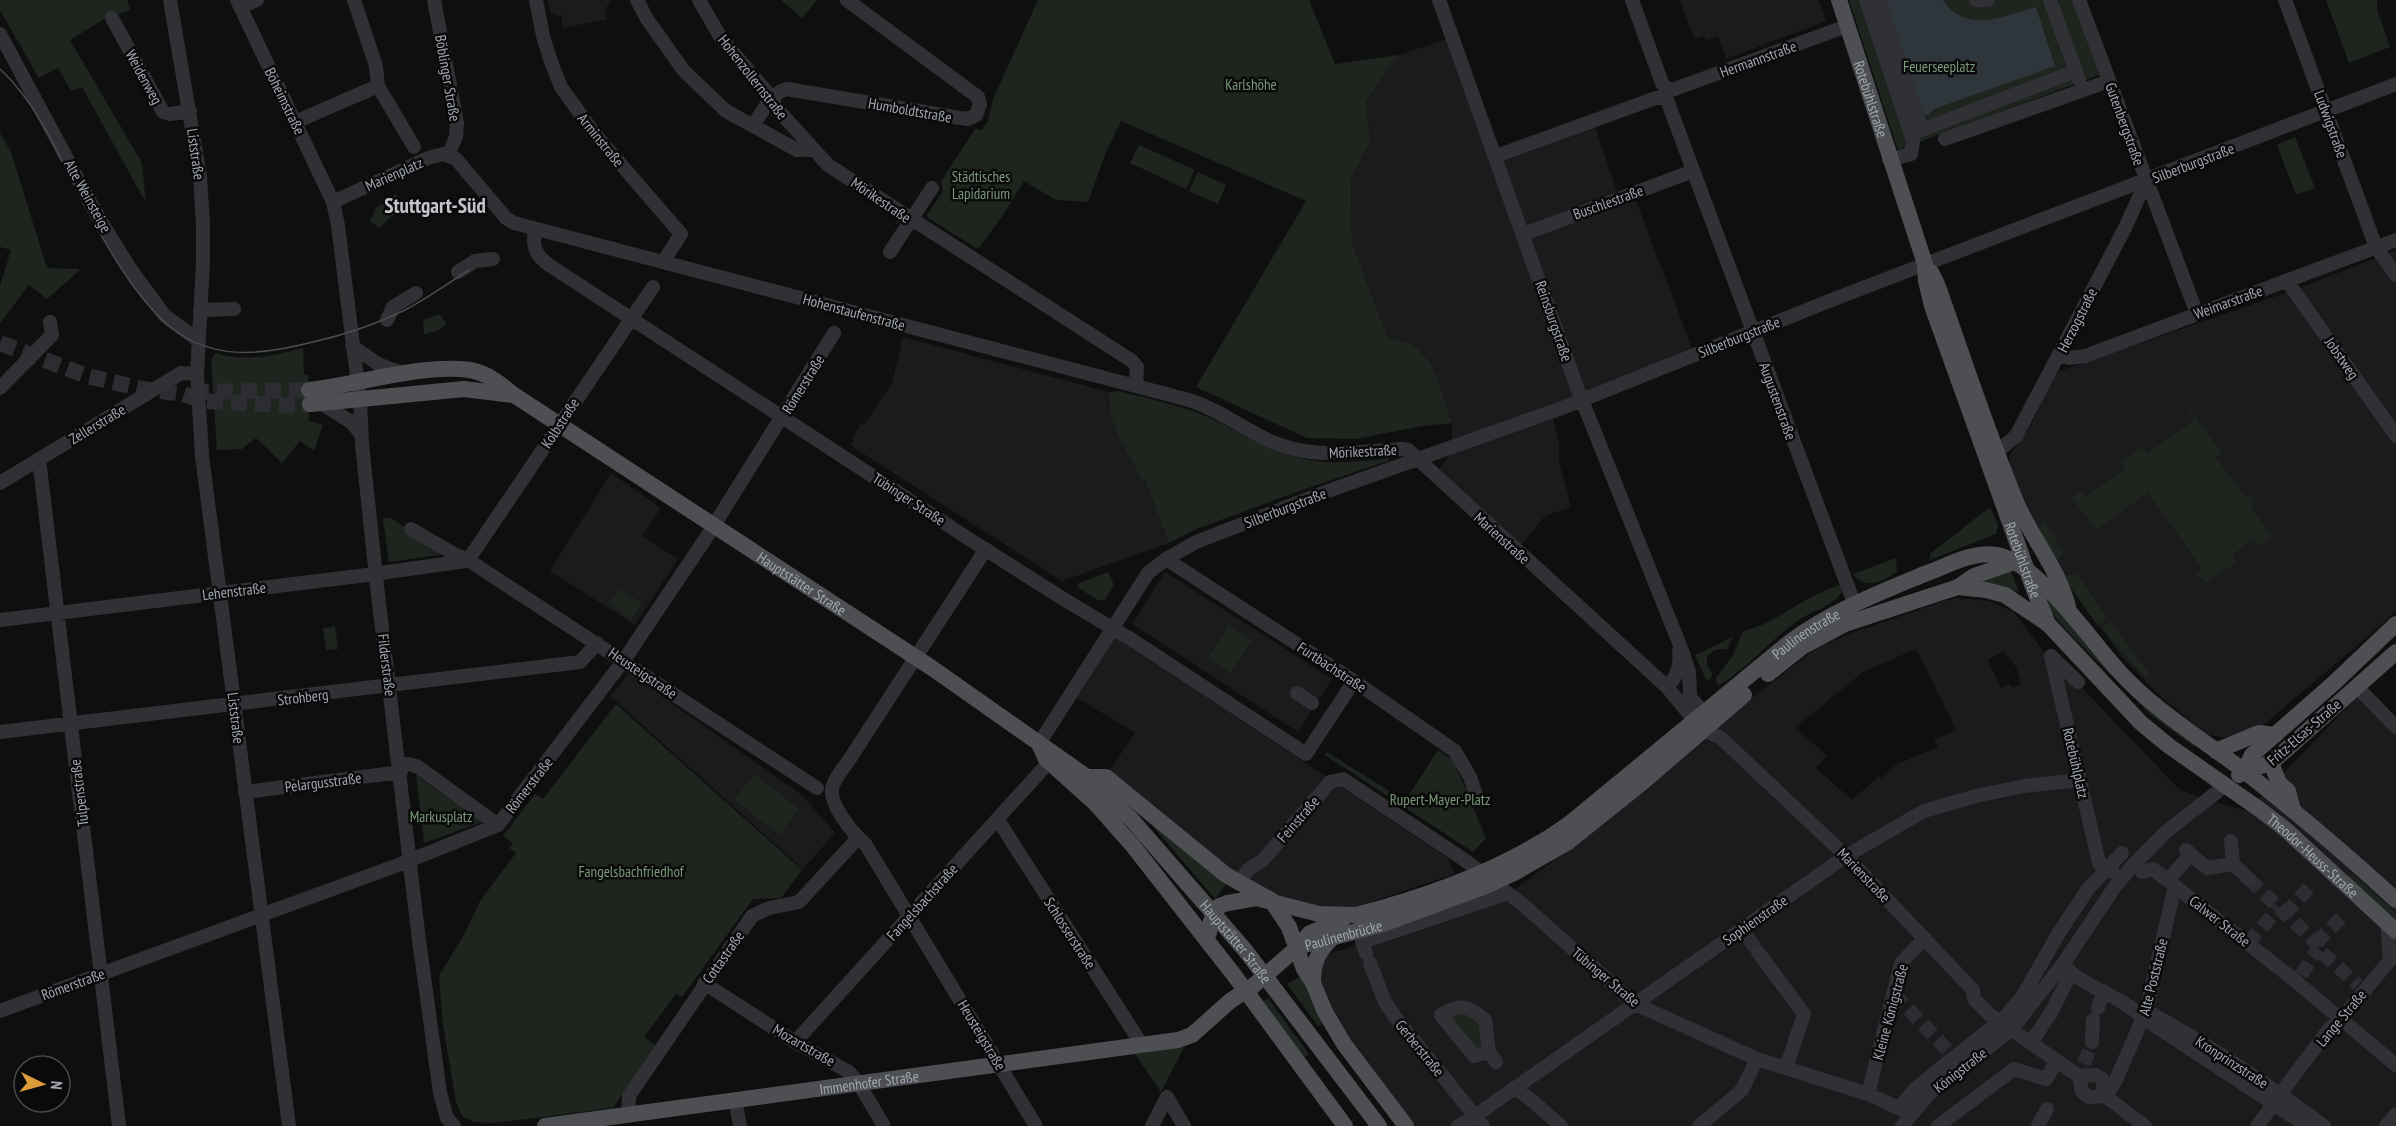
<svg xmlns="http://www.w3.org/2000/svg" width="2396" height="1126" font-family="'PT Sans Narrow',sans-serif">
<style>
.built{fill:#1b1b1d;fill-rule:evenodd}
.green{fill:#1e241e}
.water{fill:#2e363b}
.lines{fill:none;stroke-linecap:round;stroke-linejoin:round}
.minor-tunnel{stroke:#2c2d30;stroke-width:14;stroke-dasharray:14 7;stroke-linecap:butt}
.major-tunnel{stroke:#2c2d30;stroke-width:16;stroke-dasharray:16 8;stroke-linecap:butt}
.minor{stroke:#313135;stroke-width:14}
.major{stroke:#4d4f53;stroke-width:16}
.tram{stroke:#4a4c50;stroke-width:1.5}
.major-bridge{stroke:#4d4f53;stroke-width:16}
.labels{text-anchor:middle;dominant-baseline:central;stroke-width:5;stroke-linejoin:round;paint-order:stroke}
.street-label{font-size:15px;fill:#a2a7b0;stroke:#0a0a0b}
.park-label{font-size:15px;fill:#7a997a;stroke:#0a0a0b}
.district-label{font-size:21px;font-weight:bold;fill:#c2c5cc;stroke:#0a0a0b}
</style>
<rect width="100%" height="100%" fill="#0f0f10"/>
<!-- built -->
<path class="built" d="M550 0H610L611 2 605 9 607 19 563 28 561 15 557 16 550 12 548 2Z
M1680 0H1819L1826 21 1726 59 1718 36 1706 40 1704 36 1694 39Z
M1456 36 1501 162 1595 127 1621 203 1635 198 1692 348 1582 400 1551 412 1559 444V462L1571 507 1545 516 1520 546 1437 473 1451 452 1452 423 1431 367 1424 354 1407 342 1388 339 1352 243 1351 180 1370 141 1366 101 1399 55Z
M2396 250V612L2261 727 2229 738 2209 735 2162 698 2123 658 2055 565 2011 471 2009 457 2031 425 2054 373 2297 289Z
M903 337 1109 392 1108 404 1119 433 1143 480H1145L1169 543 1062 581 853 447 851 444 854 441 851 439 861 424 864 425 892 383Z
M611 473 661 508 642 536 678 559 635 625 550 571Z
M1165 572 1332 679 1298 732 1132 624Z
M1958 598 1988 601 2013 611 2043 651 2059 664 2180 790 2224 805 2247 811 2358 696 2396 733V1126H1406L1348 1042 1304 962 1507 895 1580 841 1701 737 1817 648 1846 635 1944 601ZM1916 649 1956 730 1934 740 1938 747 1897 764 1881 778 1879 776 1852 800 1816 768 1827 755 1795 728 1863 672ZM2004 651 2016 667 2021 684 2012 688 2010 684 2001 688 1988 660Z
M1114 635 1448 858 1454 874 1356 907 1335 910 1297 903 1224 871 1107 774 1135 733 1074 696Z
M629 673 803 796 835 833 803 869 610 696Z"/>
<!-- green -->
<path class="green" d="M0 0H127L130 10 106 18 70 40 142 163 146 203 82 87 71 91 58 68 39 78 0 10Z
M781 0H817L802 18Z
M1038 0H1309L1335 64 1399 55 1366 101 1370 141 1351 180 1352 243 1388 339C1394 340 1402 340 1407 342 1436 354 1442 397 1452 423L1423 426 1355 439 1307 438 1196 387 1306 201 1121 121 1106 152 1088 202 1056 200 1024 181 1001 218 978 249 928 218 927 215 943 191 941 181 975 129 982 130 988 121 993 99Z
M1849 0H2074L2102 74 1898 150Z
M2326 0H2377V9L2390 47 2349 63Z
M0 133 11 152 47 268 81 269 47 299 29 285 0 323V286L11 250 0 247Z
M2295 137 2315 188 2296 195 2277 145Z
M1139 145 1195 170 1186 189 1130 163Z
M1198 172 1226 185 1218 204 1189 191Z
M396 194 403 209 388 219 380 228 370 221 376 208Z
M439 314 447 324 437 331 424 334 423 320Z
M303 348 304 375H308L309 421 323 425 314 451 300 441 282 463 256 438 242 449 217 450 211 360 215 353C245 362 274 356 303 348Z
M1119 391C1149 399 1179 405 1208 417 1244 433 1270 453 1310 460 1336 465 1362 461 1388 458V461L1302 490 1194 530 1169 543 1145 480 1143 481C1129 454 1106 422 1109 392Z
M2191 411 2222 453 2216 457 2245 497 2250 494 2255 502 2250 506 2272 536 2259 546 2254 539 2232 555 2237 562 2206 583 2195 573 2202 568 2148 493 2095 530 2072 497 2080 491 2085 497 2125 469 2120 462 2142 447 2147 454 2194 420 2189 412Z
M1990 507 1998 525 1996 534 1930 560V554Z
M390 517 439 551V555L389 562 383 519Z
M2042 518 2064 552 2056 561 2039 537Z
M1896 558 1897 571C1885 582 1863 590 1853 574Z
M2010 569 2019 592 1977 581Z
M1108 572 1114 585 1105 600H1098L1077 587 1079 583Z
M2077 572 2107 618 2098 626 2063 577Z
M1840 585 1842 592C1833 606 1812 611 1799 620 1770 640 1748 668 1718 686L1716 678 1733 655 1743 631C1778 623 1805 595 1840 585Z
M619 589 642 603 632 619 609 604Z
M2044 594 2197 744 2195 747 2152 716 2066 630 2049 609Z
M2110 621 2150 675 2146 678 2102 629Z
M1229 625 1252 640 1231 673 1208 658Z
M335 626 338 649 326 650 323 628Z
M1733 637 1727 649 1715 650 1707 656V665L1712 674 1711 679 1706 680 1695 655Z
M616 704 802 870 781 898 753 899 682 997 676 994 644 1037 655 1045 613 1108 493 1123 474 1122 463 1117 456 1103 443 1025 439 976 465 933 480 901 516 853 509 848 513 843 503 836 535 794 543 799Z
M1438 750 1449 758 1451 755 1486 838 1473 852 1325 755 1327 752 1405 801Z
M755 774 799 809 779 835 734 800Z
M416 775 482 822 424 843Z
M1146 818 1226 885 1215 899Z
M2350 875H2353L2396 913V923L2348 877Z
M1301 976 1322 1024 1318 1026 1287 984Z
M1268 998 1309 1054 1303 1058 1262 1003Z
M1455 1011 1473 1014 1479 1024 1481 1047 1475 1052 1445 1016Z
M1183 1047 1184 1048 1161 1092 1135 1054Z"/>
<!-- water -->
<path class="water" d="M1881 0H1943C1966 35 2004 16 2036 7L2055 66 1934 109 1928 116 1924 114Z"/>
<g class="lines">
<!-- minor-tunnel -->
<path class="minor-tunnel" d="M2249 879 2316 943 2318 949 2358 985
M2285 914 2311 886
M1747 936 1758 952
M2248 943 2279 908
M2316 943 2343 916
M2301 975 2318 949
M1894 994 1954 1057
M2084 1064 2092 1042"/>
<!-- major-tunnel -->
<path class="major-tunnel" d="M0 343 87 376 143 389 183 394 203 401 282 405 310 404
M193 392 309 390"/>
<!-- minor -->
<path class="minor" d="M170 0 200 176 203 224V263L197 374 202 456 289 1126
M237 0 333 202 338 225 360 400 362 444 377 586 419 940 440 1093 447 1118 454 1126
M354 0 376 66 378 86 414 147
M434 0 457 123 456 137 448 155
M536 0 543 36 551 62 561 87 594 133 681 234 663 262
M637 0 647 19 684 71 726 111 797 150H812
M699 0 721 38 771 97 778 110 828 165 1132 361 1137 367 1136 386
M1439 0 1576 385 1683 653 1689 672 1690 697 1704 713V730L1721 738 1846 856 1973 990 1974 999 1990 1015 2079 1076 2082 1092 2089 1097 2105 1096 2145 1126
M1632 0 1662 83 1665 87 1672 90 1847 26
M1866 0 1913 141 1911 154 1889 160
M1879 0 1922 130
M1976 0H1988
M2050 0 2079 80
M2079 0 2197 314
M2285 0 2376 247 2396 275
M240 7 257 0
M112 18 163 112 170 114 190 111
M0 34 100 220 131 270 165 316 198 340
M295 122 378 86
M753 125C764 111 769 94 787 89L960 118 968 119 976 115 980 104 978 97 847 0
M1911 134 2076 71
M1945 139 2109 81
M1496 156 1653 99 1661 97 1667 100 1854 603
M333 202 428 158 443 154 456 159 506 218 514 223 1189 400C1217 409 1238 425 1264 438 1310 461 1353 452 1402 449L1408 450 1667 687 1695 721H1704
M535 229C532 246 535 255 549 265L969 539 1065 600 1134 641 1306 754 1354 681
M1524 234 1693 171
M890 252 932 188
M458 272 475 261 493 259
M2287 281 2396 436
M200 310 234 309
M387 320 393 307 416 293
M352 346 378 364 402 373
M2059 355 2069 358 2085 356 2396 240
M0 388 52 335 50 322
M321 403 351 422 361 434
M1996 449 2004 446 2016 436 2125 228 2146 181
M39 459 119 1126
M0 483 181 373 197 374
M411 529 454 554 468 560 817 788
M986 549 851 757C845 766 837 775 833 785 826 803 854 834 866 845L1036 1126
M1166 559 1354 681 1455 751 1470 777 1476 795
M468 560 653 287
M0 620 359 576 466 561
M2051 656 2099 863 2113 872
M2051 656 2078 682
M2356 686 2396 727
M1667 687C1677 677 1681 664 1679 651
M1297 693 1312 703
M0 732 580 662 597 643
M1040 742 1148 573 1166 559 1196 542 1328 491 1562 408 1834 299 2396 84
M400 765 409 764 418 767 498 825
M245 792 401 772
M998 820 1142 1045
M2231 841 2233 864
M2186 850 2207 868 2233 864 2249 879
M2142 872 2153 869 2288 975 2396 1065
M2168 880 2191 854
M1238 883 1249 869 1263 860 1330 782 1343 779 1466 861 1522 904 1635 1004 1757 1059 1868 1094 1911 1114
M1758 952 1804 1014 1786 1068
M1366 953 1362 942 1508 893
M1370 963 1385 1002 1395 1017 1483 1126
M2063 964C2083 988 2121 995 2143 1018L2307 1126
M704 983 795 1042 849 1072 859 1084 884 1126
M2098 1008 2104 991
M0 1011 398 865 498 825 624 660 706 538 834 333
M2152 1014C2213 1047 2269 1085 2324 1126
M795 1042 1049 762
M2031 1042 2051 1013 2071 973
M2092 1042 2093 1020
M1489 1052 1474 1056 1441 1015C1461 1003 1468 1005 1485 1020L1489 1052 1496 1062
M2079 1076 2096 1075 2102 1079 2105 1096
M1515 1088 1529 1098 1561 1126
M1868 1094 1901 963 1925 938
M2280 1094 2330 1028 2341 1019 2390 960 2387 923
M2105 1096 2115 1082 2146 1011 2175 886
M1167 1097 1184 1126
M735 1100 740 1126
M1899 1108 1914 1090 1934 1073 2003 1019 2022 997 2060 931 2088 889 2122 853
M628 1114 629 1096 752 916 769 908 799 902 858 838
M1152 1126 1167 1097
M1458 1126 1475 1116 1846 856 1924 811 1976 796 2024 786 2080 780
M1699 1126 1742 1090 1757 1059
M1902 1126 1930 1093 2012 1029 2063 964 2114 888 2134 864 2167 831 2226 785
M1938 1126 2014 1069 2046 1079 2057 1061
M2038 1126 2047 1109
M2257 1126 2274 1104
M2386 1126 2396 1114"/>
<!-- major -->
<g class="major">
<path id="s1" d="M1839 0 1925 264 1926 281 1932 306 2033 587 2048 624 2141 723 2169 746 2259 809 2285 829 2396 931"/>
<path d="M1931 272 1937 284C1963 357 1987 432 2017 504 2033 540 2061 573 2069 611"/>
<path id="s2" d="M309 390C358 385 422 363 470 370 487 373 501 384 514 395L932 668 1087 777 1132 820 1245 950 1379 1126"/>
<path d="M310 404 464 389 512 395"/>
<path d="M1958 587 1974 576 2014 562 2016 559"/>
<path d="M1768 674 1802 647 1845 624 1958 587 1986 590 2005 595 2048 624"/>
<path d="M1040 746 1046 759 1095 803 1133 846 1234 975 1345 1126"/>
<path d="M2216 751 2259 733 2275 735"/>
<path d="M2271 763 2279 783 2288 791 2293 810"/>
<path d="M2244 771 2252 755 2335 682 2396 624"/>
<path d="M2239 775 2244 771 2271 763 2396 652"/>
<path d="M1087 777H1106L1226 875 1271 900 1289 927 1304 969 1313 983 1325 1012 1344 1044 1406 1126"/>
<path id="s3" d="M1569 824 1790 642C1832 611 1879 593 1927 573 1949 565 1973 551 1997 555 2037 562 2089 638 2117 669 2153 710 2201 738 2244 771 2296 812 2347 855 2396 900"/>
<path d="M1568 842 1643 782 1744 695"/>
<path d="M1228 903 1256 898 1319 914 1356 915"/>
<path id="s4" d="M1297 947 1383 924 1486 886"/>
<path d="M1295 949 1310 933 1343 919"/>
<path d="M1313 983C1313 963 1317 953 1331 939"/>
<path id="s5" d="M545 1126 1178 1040 1192 1035 1230 1001 1253 986"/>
</g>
<!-- tram -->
<path class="tram" d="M0 69C40 106 61 161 86 208 107 247 138 302 173 329 216 362 265 354 313 342 344 335 374 325 403 311 426 299 447 284 469 270"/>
<!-- major-bridge -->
<path class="major-bridge" d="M1486 886 1516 872 1568 842
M1356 915C1430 896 1506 869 1569 824
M1209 933 1211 921 1219 906 1228 903
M1253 986 1291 953"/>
</g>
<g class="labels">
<!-- street labels -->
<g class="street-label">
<text transform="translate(1758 59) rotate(-20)">Hermannstraße</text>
<text transform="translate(144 77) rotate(61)">Weidenweg</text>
<text transform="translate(753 77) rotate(52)">Hohenzollernstraße</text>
<text transform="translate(448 78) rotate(80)">Böblinger Straße</text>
<text stroke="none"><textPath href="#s1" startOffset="104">Rotebühlstraße</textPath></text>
<text transform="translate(285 101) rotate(64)">Böheimstraße</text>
<text transform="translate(910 110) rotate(10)">Humboldtstraße</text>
<text transform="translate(2125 124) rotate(70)">Gutenbergstraße</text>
<text transform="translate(2331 124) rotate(70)">Ludwigstraße</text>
<text transform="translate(601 140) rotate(51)">Arminstraße</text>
<text transform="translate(196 154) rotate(82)">Liststraße</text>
<text transform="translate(2193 163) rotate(-21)">Silberburgstraße</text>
<text transform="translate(394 174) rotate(-24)">Marienplatz</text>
<text transform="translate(88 196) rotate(61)">Alte Weinsteige</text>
<text transform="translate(881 200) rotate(34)">Mörikestraße</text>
<text transform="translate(1608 202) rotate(-20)">Buschlestraße</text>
<text transform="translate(2228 302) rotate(-20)">Weimarstraße</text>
<text transform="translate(854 312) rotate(15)">Hohenstaufenstraße</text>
<text transform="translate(2077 320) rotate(-63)">Herzogstraße</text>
<text transform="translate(1554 321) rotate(71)">Reinsburgstraße</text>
<text transform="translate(1739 337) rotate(-22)">Silberburgstraße</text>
<text transform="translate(2342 358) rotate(55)">Jobstweg</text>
<text transform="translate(803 384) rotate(-58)">Römerstraße</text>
<text transform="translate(1778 401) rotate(70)">Augustenstraße</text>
<text transform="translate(560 423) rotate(-57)">Kolbstraße</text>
<text transform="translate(97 424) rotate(-31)">Zellerstraße</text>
<text transform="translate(1363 451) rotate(-3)">Mörikestraße</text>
<text transform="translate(909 499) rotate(33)">Tübinger Straße</text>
<text transform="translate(1285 508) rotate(-21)">Silberburgstraße</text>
<text transform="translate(1502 538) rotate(42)">Marienstraße</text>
<text stroke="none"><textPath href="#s1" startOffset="590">Rotebühlstraße</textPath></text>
<text stroke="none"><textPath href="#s2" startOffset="558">Hauptstätter Straße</textPath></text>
<text transform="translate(234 591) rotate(-7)">Lehenstraße</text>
<text stroke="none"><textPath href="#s3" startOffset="304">Paulinenstraße</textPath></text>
<text transform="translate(387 665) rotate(83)">Filderstraße</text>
<text transform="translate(1332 667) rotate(33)">Furtbachstraße</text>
<text transform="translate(643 673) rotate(34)">Heusteigstraße</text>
<text transform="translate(303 697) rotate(-7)">Strohberg</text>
<text transform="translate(236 718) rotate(83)">Liststraße</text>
<text transform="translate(2304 732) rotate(-41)">Fritz-Elsas-Straße</text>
<text transform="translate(2076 763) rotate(77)">Rotebühlplatz</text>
<text transform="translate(323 782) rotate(-7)">Pelargusstraße</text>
<text transform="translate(529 785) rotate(-52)">Römerstraße</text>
<text transform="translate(79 793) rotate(-97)">Tulpenstraße</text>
<text transform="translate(1298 819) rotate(-49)">Feinstraße</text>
<text stroke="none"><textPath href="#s1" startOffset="1012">Theodor-Heuss-Straße</textPath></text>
<text transform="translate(1864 875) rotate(46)">Marienstraße</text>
<text transform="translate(922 902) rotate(-48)">Fangelsbachstraße</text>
<text transform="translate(1755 920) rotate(-35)">Sophienstraße</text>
<text transform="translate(2220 921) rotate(38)">Calwer Straße</text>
<text transform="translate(1070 933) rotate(57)">Schlosserstraße</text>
<text stroke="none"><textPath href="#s4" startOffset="48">Paulinenbrücke</textPath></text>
<text stroke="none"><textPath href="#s2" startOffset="1125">Hauptstätter Straße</textPath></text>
<text transform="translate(723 957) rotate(-55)">Cottastraße</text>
<text transform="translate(1606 977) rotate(40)">Tübinger Straße</text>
<text transform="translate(2153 977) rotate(-76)">Alte Poststraße</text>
<text transform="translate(73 984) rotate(-20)">Römerstraße</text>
<text transform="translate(1890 1012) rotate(-75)">Kleine Königstraße</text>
<text transform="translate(2341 1018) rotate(-50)">Lange Straße</text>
<text transform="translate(982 1035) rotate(59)">Heusteigstraße</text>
<text transform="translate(804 1045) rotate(30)">Mozartstraße</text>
<text transform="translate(1420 1048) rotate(51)">Gerberstraße</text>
<text transform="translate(2232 1062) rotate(33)">Kronprinzstraße</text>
<text transform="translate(1960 1070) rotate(-38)">Königstraße</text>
<text stroke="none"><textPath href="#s5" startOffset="327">Immenhofer Straße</textPath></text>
</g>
<!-- park labels -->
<g class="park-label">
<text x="1939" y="66">Feuerseeplatz</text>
<text x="1251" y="84">Karlshöhe</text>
<text x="981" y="176">Städtisches<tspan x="981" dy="17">Lapidarium</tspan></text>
<text x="1440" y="799">Rupert-Mayer-Platz</text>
<text x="441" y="816">Markusplatz</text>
<text x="631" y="871">Fangelsbachfriedhof</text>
</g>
<!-- district labels -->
<g class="district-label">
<text x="435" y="205">Stuttgart-Süd</text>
</g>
</g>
<!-- north arrow -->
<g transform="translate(42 1084) rotate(95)"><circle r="28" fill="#0a0a0b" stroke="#47494d" stroke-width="1.5"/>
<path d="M0-4.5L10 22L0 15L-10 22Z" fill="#dd9c3a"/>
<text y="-9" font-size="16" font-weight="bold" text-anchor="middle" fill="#a2a7b0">N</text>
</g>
</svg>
